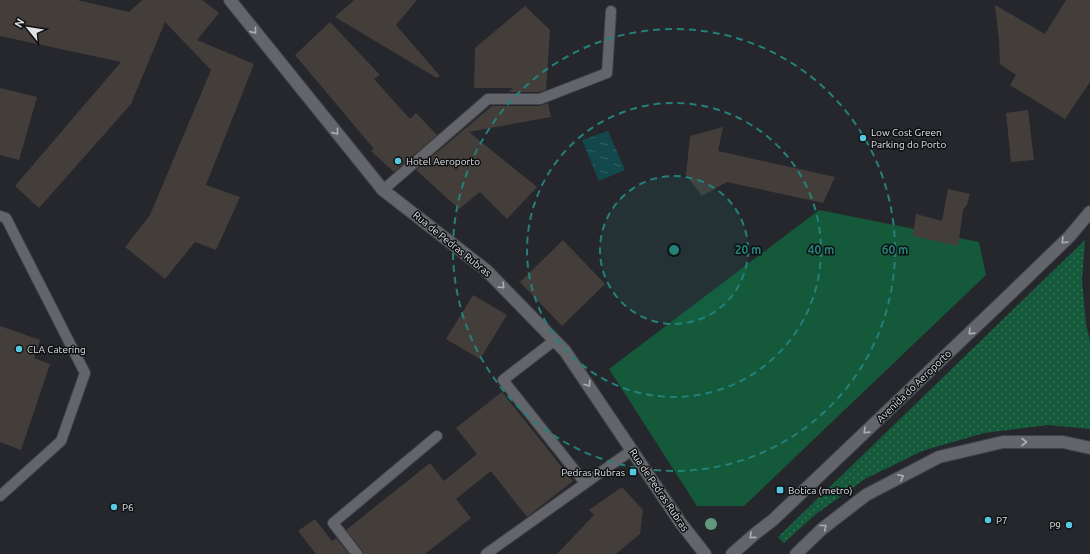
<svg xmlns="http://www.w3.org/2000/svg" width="1090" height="554" font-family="Ubuntu,sans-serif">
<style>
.green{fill:#145a3a}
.garden{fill:url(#garden-dots)}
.water{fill:url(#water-ripples)}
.building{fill:#443e3b}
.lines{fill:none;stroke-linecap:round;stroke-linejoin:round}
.service-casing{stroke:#404247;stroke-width:12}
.tertiary-casing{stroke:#404247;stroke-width:14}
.secondary-casing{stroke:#404247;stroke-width:14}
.service{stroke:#63656b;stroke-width:10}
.tertiary{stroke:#63656b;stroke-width:12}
.secondary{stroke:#63656b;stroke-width:12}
.tree{fill:#62997d}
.oneway{stroke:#aeafb4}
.ring{fill:none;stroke:#24817a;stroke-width:2;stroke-dasharray:7 5}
.poi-dot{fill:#56c9e0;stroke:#0f1012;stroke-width:1.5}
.labels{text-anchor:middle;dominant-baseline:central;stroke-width:3;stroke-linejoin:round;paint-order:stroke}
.poi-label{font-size:10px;fill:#e0e1e5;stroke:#0f1012;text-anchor:start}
.street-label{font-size:10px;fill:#e0e1e5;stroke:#0f1012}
.centre{fill:#24817a;stroke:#0f1012;stroke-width:2}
.ring-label{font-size:12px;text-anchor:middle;font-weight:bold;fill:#24817a;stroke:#0f1012;stroke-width:3;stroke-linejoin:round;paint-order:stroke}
</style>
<defs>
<pattern id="garden-dots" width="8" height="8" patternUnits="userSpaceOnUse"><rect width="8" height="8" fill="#145a3a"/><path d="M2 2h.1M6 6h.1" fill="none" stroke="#367156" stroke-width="1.8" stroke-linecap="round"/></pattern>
<pattern id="water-ripples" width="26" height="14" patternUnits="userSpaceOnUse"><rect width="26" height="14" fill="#12484b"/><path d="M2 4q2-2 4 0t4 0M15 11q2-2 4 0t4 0" fill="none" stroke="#346265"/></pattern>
</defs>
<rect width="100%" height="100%" fill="#25272c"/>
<!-- green -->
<path class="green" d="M819 210 979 242 986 275 744 506H697L609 369Z"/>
<!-- garden -->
<path class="garden" d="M1085 240 1082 280 1086 325 1090 340V429L1048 425 984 433 922 451 865 479 816 514 784 543 778 537Z"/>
<!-- water -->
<path class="water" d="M608 131 625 170 599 181 582 140Z"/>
<!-- building -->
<path class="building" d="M0 0H77L129 12 142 0H202L219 13 197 40 254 64 206 185 240 197 216 250 195 242 165 279 125 247 150 215 211 70 165 22 131 104 39 208 15 186 121 62 0 36Z
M354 0H417L396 25 440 76 437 78 335 17Z
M1066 0H1090V82L1065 119 1010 85 1016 75 1000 64 999 40 995 5 1045 34Z
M525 6 550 30 546 90 539 92H508L513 88H474L475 48Z
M330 22 380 75 374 79 410 119 416 113 437 135 394 172 371 151 374 149 295 55Z
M0 88 37 97 19 160 0 155Z
M548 103 551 117 469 132 537 187 507 219 480 192 459 209 416 170 492 106H540Z
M1028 110 1034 160 1011 162 1006 113Z
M723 127 718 151 835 177 823 203 727 182 702 196 686 175 690 136Z
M948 189 970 194 967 205 963 210 958 246 913 236 916 214 942 221Z
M563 240 605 284 562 326 520 282Z
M473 295 507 315 480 359 446 339Z
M0 326 40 340 34 358 50 364 21 450 0 442Z
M502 392 573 481 527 517 491 471 456 499 471 518 425 554H363L362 550 346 530 430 463 444 481 477 454 456 428Z
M622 487 643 510 640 534 616 554H557L594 515 589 510Z
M315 519 332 541 336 538 349 554H316L298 531Z"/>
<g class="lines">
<defs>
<path id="service" d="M383 190 488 99H540L607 73 611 11
M0 216 6 218 85 373 61 441 0 496
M555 340 503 380 585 483
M357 554 333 523 437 436
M486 554 632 450"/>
<path id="tertiary" d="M230 0 383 190 486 270 565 351 680 522 705 554"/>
<path id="secondary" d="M732 554 756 533 773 520 1008 296 1069 237 1090 212
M796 554 822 529 866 495 939 457 1003 442H1063L1090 448"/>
</defs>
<!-- service casing -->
<use href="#service" class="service-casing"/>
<!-- tertiary casing -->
<use href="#tertiary" class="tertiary-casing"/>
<!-- secondary casing -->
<use href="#secondary" class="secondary-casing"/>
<!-- service -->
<use href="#service" class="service"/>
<!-- tertiary -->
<use href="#tertiary" class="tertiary"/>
<!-- secondary -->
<use href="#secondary" class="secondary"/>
</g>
<!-- trees -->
<circle class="tree" cx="711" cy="524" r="6"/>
<!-- one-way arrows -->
<defs><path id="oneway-chevron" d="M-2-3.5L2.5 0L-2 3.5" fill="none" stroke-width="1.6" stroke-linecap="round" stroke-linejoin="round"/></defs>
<g class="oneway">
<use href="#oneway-chevron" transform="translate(254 31) rotate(51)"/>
<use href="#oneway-chevron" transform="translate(336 132) rotate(51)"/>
<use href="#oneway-chevron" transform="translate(1064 241) rotate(135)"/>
<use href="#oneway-chevron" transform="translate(502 286) rotate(45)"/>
<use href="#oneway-chevron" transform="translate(971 332) rotate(136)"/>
<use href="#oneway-chevron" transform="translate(588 384) rotate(56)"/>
<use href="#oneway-chevron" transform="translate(866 431) rotate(136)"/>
<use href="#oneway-chevron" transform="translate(1024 442)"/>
<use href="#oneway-chevron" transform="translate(901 477) rotate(-27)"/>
<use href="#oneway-chevron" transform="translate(824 527) rotate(-39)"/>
<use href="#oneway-chevron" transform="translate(752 536) rotate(139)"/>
</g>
<!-- distance rings -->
<circle cx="674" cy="250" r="74" fill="#24817a" fill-opacity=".12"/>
<g class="ring">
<circle cx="674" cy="250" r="74"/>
<circle cx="674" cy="250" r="147"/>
<circle cx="674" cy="250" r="221"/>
</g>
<!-- markers -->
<g class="poi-dot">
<circle cx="863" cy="138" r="4"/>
<circle cx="398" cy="161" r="4"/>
<circle cx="19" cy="349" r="4"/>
<rect x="629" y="468" width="8" height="8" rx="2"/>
<rect x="776" y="486" width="8" height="8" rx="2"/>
<circle cx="114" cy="507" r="4"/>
<circle cx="988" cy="520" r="4"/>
<circle cx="1069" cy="525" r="4"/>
</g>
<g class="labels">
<!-- poi labels -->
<g class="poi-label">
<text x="871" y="132">Low Cost Green<tspan x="871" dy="12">Parking do Porto</tspan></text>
<text x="406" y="161">Hotel Aeroporto</text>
<text x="27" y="349">CLA Catering</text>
<text x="625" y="472" text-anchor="end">Pedras Rubras</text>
<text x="788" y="490">Botica (metro)</text>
<text x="122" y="507">P6</text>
<text x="996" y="520">P7</text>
<text x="1061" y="525" text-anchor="end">P9</text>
</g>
<!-- street labels -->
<g class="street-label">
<text transform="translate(452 244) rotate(39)">Rua de Pedras Rubras</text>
<text transform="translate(914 386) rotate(-44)">Avenida do Aeroporto</text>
<text transform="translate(659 490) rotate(56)">Rua de Pedras Rubras</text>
</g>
</g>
<circle cx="674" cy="250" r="6" class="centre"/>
<g class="ring-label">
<text x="748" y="254">20 m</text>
<text x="821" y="254">40 m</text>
<text x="895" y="254">60 m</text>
</g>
<!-- north arrow -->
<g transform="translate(28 28) rotate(300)" stroke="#0f1012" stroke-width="3" paint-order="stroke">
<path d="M0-3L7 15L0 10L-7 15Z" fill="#e0e1e5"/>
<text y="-6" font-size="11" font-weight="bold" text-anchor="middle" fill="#e0e1e5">N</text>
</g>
</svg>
